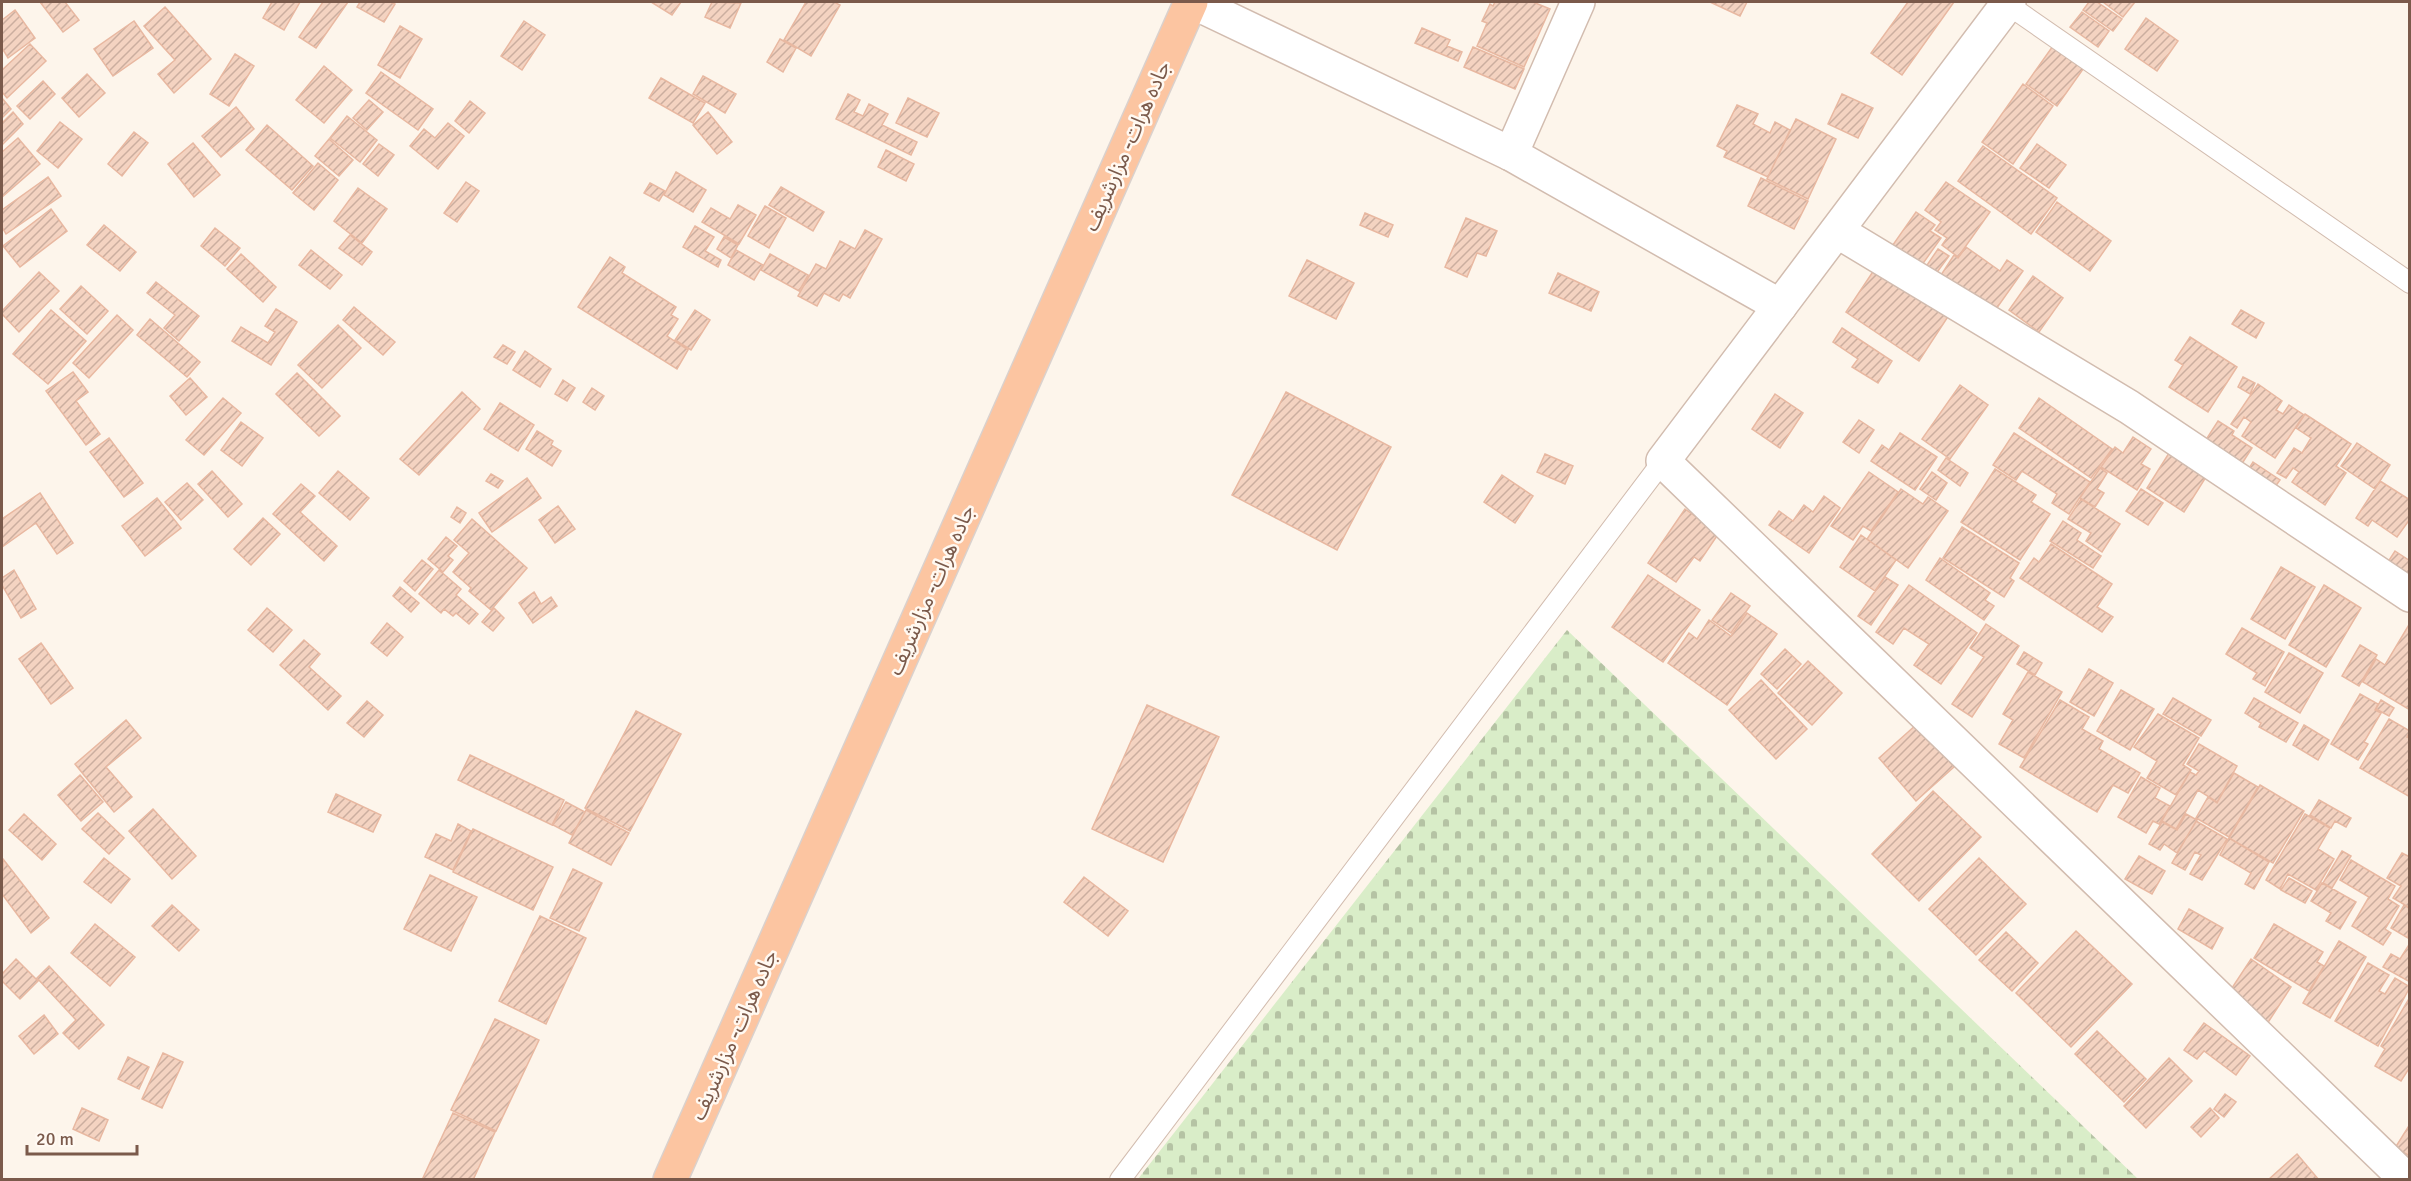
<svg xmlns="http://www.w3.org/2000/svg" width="2411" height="1181" font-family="Signika,'Noto Sans Arabic',sans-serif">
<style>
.cemetery{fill:url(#cemetery-stones)}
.building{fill:url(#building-hatch);stroke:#e8b8a1;stroke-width:1.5}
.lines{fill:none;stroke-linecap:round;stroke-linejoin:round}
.service-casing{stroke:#d2bcaf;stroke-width:22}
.minor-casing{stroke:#d2bcaf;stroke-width:36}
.tertiary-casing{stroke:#d2bcaf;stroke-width:36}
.trunk-casing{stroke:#dad1cd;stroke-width:36}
.service{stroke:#fff;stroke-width:20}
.minor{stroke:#fff;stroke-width:33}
.tertiary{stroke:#fff;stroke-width:33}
.trunk{stroke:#fcc5a1;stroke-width:33}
.labels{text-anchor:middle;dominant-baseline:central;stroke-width:5;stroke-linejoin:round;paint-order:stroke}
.street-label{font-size:21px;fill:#7b5a4b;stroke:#fff9f2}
</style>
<defs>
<pattern id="cemetery-stones" width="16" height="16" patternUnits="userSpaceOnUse" patternTransform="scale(1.5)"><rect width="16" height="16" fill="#d9edc8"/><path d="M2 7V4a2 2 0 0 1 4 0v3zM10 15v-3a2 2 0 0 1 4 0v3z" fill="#b5c3a4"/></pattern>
<pattern id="building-hatch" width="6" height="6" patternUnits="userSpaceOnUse" patternTransform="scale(1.5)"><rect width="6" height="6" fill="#f4d3c1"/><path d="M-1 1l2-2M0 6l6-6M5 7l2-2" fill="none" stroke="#cbae9f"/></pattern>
</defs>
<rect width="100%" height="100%" fill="#fdf5eb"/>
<!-- cemetery -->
<path class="cemetery" d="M1567 630 2138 1179H1138Z"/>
<!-- building -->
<path class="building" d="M40 2H65L79 20 63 32Z
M272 2H300L284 30 263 18Z
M323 2H348L316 48 299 37Z
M360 2H390L395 4 384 22 357 7Z
M651 2H681L672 15Z
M712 2 741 3 730 28 705 17Z
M806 2H834L840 5 811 56 784 40Z
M1495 2H1533L1550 9 1524 67 1477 46 1487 23 1482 21 1490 4 1493 6Z
M1710 2H1747L1740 16Z
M1908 2H1954L1902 75 1871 53Z
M2089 2H2097L2122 19 2113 31 2083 10Z
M2103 2H2135L2123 17Z
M165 7 211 59 174 93 158 74 175 60 144 26Z
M15 10 35 38 8 58 2 48V20Z
M2082 12 2109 31 2098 47 2070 27Z
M2146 18 2178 41 2157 71 2125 49Z
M134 21 153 48 113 76 94 49Z
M524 21 545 35 522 70 501 56Z
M400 26 422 39 400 78 378 65Z
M1422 28 1450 40 1447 46 1462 52 1458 61 1415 43Z
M780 39 796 48 783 72 767 62Z
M2055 43 2086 65 2057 106 2026 84Z
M30 44 46 61 7 98 2 92V70Z
M1473 47 1524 69 1515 89 1464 67Z
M235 54 254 66 229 106 210 94Z
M324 66 352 90 324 123 296 100Z
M381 72 433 109 418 130 366 93Z
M87 74 105 93 79 117 62 98Z
M703 76 736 94 725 113 693 94Z
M661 78 705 103 693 123 649 98Z
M43 81 55 94 30 119 17 106Z
M2023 84 2053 106 2013 164 1982 142Z
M848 94 860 100 854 112 863 116 869 104 888 114 882 125 917 142 911 155 836 119Z
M1842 94 1873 108 1858 138 1828 124Z
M2 98 11 109 2 118Z
M908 98 939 113 927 137 896 123Z
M369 100 383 112 367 130 353 118Z
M470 101 485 113 469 133 455 121Z
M1737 105 1758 114 1753 124 1770 133 1775 122 1790 130 1768 177 1724 157 1727 151 1717 146Z
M236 107 254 129 221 157 202 136Z
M13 112 23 124 2 145V123Z
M708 112 732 142 717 154 693 125Z
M347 116 377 140 360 162 330 138Z
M1796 119 1836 139 1808 199 1767 179Z
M60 122 82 139 58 168 37 151Z
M448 123 464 136 438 169 410 146 424 129 435 138Z
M267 125 313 166 292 190 246 150Z
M134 132 148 143 122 176 108 164Z
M18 138 40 164 2 197V152Z
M329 139 353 160 339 176 315 156Z
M193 143 220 175 194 197 168 164Z
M379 144 394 155 378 176 363 164Z
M2037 144 2066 165 2049 188 2020 168Z
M1983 146 2057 198 2031 234 1958 181Z
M886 150 914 164 906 181 878 167Z
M318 163 338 180 314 210 293 193Z
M676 172 706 190 693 212 664 195Z
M48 177 61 196 6 234 2 227V210Z
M1761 178 1808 201 1794 229 1748 206Z
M466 182 479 191 457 222 444 213Z
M1946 182 1990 212 1958 257 1942 245 1947 238 1935 230 1941 222 1925 210Z
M650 183 665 191 659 201 644 193Z
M781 187 824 212 813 231 769 205Z
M358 188 387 209 362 243 334 221Z
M2057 202 2111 241 2090 271 2036 232Z
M738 205 756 215 739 244 702 222 711 208 730 219Z
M765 206 786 218 769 248 748 236Z
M51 209 67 231 20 267 3 246Z
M1916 212 1935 225 1930 231 1941 238 1919 269 1890 249Z
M1365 213 1393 225 1388 237 1360 225Z
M1466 218 1497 231 1486 256 1477 253 1467 277 1445 267Z
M104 225 136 252 120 271 87 245Z
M695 226 714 237 705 251 721 260 718 267 683 247Z
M215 228 240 248 225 266 201 246Z
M865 230 882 239 850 298 843 294 839 301 824 293 817 306 798 296 816 264 826 269 840 241 855 249Z
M350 235 372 252 362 265 339 248Z
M724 237 738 245 731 258 717 249Z
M1966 247 2000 271 2007 260 2023 271 1994 312 1941 275 1954 255 1958 258Z
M1938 249 1949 256 1935 275 1925 268Z
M311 250 342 275 330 289 299 265Z
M736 250 763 265 754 280 728 265Z
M241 254 276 287 263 302 227 269Z
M770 254 808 275 799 291 761 270Z
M610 257 625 267 622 273 676 307 671 315 678 319 667 336 688 350 677 369 578 307Z
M1307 260 1354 283 1336 319 1289 296Z
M1878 264 1951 312 1919 361 1846 312Z
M39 272 59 291 19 332 2 314V311Z
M1558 273 1599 292 1591 311 1549 293Z
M2033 276 2063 298 2039 332 2009 310Z
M156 282 199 316 179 341 164 328 175 315 147 293Z
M81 286 108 311 87 334 60 309Z
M354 307 395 342 383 355 343 320Z
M276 309 297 322 271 365 232 341 241 327 268 343 275 332 265 326Z
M51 310 86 341 48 384 13 354Z
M695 310 710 320 691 350 675 340Z
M2241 310 2264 323 2256 338 2232 324Z
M117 315 133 330 89 378 73 363Z
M150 319 200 362 187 377 137 335Z
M338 325 361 348 322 388 298 365Z
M1842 328 1892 361 1878 383 1852 367 1858 359 1833 342Z
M2190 337 2237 367 2208 412 2169 387 2183 365 2175 360Z
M503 345 515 352 507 364 494 357Z
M525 351 551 369 540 387 513 370Z
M73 372 88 392 76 401 100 434 86 445 46 391Z
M297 373 340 416 319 436 276 394Z
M2243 377 2255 383 2250 394 2238 387Z
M190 378 207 397 186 415 170 396Z
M563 380 575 388 567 401 555 394Z
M2258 384 2282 401 2276 410 2283 414 2289 405 2304 415 2275 458 2242 436 2251 422 2244 417 2237 428 2231 424Z
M1960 385 1988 405 1950 459 1922 439Z
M592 388 604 396 595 410 583 402Z
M462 392 480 409 419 475 400 459Z
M1286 392 1391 447 1337 550 1232 495Z
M1775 394 1803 413 1780 448 1752 429Z
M223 398 241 413 204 455 186 440Z
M2039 398 2112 449 2091 478 2019 428Z
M500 403 534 425 518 451 484 429Z
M2305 414 2351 444 2336 466 2346 473 2325 505 2292 482 2299 472 2293 468 2286 478 2277 473 2294 448 2302 453 2311 438 2296 428Z
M1859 420 1874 430 1859 453 1843 442Z
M2218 421 2234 431 2232 435 2252 448 2236 473 2200 449Z
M241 422 263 438 242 466 221 450Z
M537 431 553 441 551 445 561 451 552 466 526 449Z
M1900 433 1937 457 1915 490 1871 461 1882 445 1889 450Z
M2014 433 2090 482 2069 514 2052 503 2057 494 2022 471 2016 480 1993 465Z
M2133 437 2151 449 2141 464 2150 469 2137 490 2101 467 2115 447 2123 453Z
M109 438 143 483 124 497 90 452Z
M2357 443 2390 465 2375 489 2341 466Z
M2169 453 2206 477 2184 512 2147 488Z
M1545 454 1573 466 1565 484 1537 472Z
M1946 458 1968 473 1960 486 1938 470Z
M2253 462 2280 480 2270 494 2244 476Z
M2100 468 2107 473 2097 489 2104 493 2095 507 2080 498Z
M1995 469 2036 495 2031 502 2050 514 2020 560 1961 522Z
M212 471 242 504 228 517 198 484Z
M338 471 369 498 350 520 319 493Z
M1869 472 1898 492 1871 531 1863 526 1853 540 1831 526Z
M1932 472 1947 483 1936 500 1920 489Z
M491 474 503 481 498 488 486 481Z
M1502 475 1533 496 1515 523 1484 502Z
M527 478 541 498 492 532 479 513Z
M2380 481 2410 500V519L2397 537 2372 520 2368 526 2356 518Z
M187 483 203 500 181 520 165 502Z
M301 484 315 496 300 512 337 546 324 561 273 514Z
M1901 489 1923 504 1928 497 1948 511 1908 568 1867 539Z
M2141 489 2163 503 2148 525 2126 511Z
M40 493 73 543 57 554 36 523 2 547V519Z
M1824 496 1840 508 1809 553 1769 525 1779 511 1793 521 1804 505 1813 512Z
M157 498 181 528 145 556 122 526Z
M2081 499 2120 524 2102 552 2086 541 2091 533 2068 519Z
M558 506 575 529 555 543 539 520Z
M457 507 466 513 460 523 451 517Z
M1685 509 1719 533 1700 561 1694 557 1676 582 1648 563Z
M263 518 280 534 251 565 234 549Z
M472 519 527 568 491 610 469 591 471 588 453 572 469 553 454 540Z
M2063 521 2081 533 2077 540 2101 556 2093 568 2050 541Z
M1962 527 2019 563 2010 578 2014 581 2004 597 1943 558Z
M1861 535 1896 560 1875 591 1840 567Z
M446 537 457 546 448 556 453 560 443 572 428 559Z
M2051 544 2112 584 2097 607 2113 617 2102 632 2020 578 2034 558 2039 562Z
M2395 551 2410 561V585L2384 568Z
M1940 558 1990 593 1985 600 1994 606 1984 620 1926 580Z
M422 560 433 569 415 591 404 581Z
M2281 567 2315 587 2285 639 2251 619Z
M14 570 36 609 21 618 2 585V578Z
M439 570 461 589 456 595 478 614 469 624 456 613 453 616 444 609 441 613 419 594Z
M1648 575 1700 610 1663 662 1612 627Z
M1885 577 1898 585 1871 625 1858 616Z
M1909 585 1977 633 1941 684 1914 665 1929 644 1904 628 1893 644 1876 632Z
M2324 585 2361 608 2326 667 2289 645Z
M400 587 419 603 411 612 393 596Z
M534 592 541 604 551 597 557 606 533 623 519 603Z
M1731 593 1750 606 1731 633 1712 620Z
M267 608 292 630 273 652 248 630Z
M494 608 504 618 493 631 482 622Z
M1747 613 1777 634 1727 705 1668 663 1689 633 1697 639 1709 620 1731 636Z
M387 623 403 637 387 656 371 643Z
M2410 623V710L2363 682 2376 659 2385 665Z
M1986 624 2019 646 1972 717 1952 704 1984 657 1970 648Z
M2242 628 2284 652 2265 686 2253 679 2257 673 2226 654Z
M304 640 320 654 309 667 341 696 328 710 280 665Z
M41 643 73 688 51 704 19 659Z
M2360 645 2377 655 2359 686 2342 676Z
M1785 649 1801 664 1777 689 1761 674Z
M2024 652 2042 663 2035 675 2017 664Z
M2289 653 2323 673 2300 713 2265 692Z
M1808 661 1842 693 1812 725 1778 693Z
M2089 669 2113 683 2094 716 2070 702Z
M2028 672 2062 692 2024 758 1999 744 2013 720 2003 714Z
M1761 680 1807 729 1776 759 1729 710Z
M2121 690 2154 709 2130 750 2097 731Z
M2360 694 2378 704 2375 710 2381 713 2364 742 2368 744 2358 760 2331 744Z
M2173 698 2211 720 2201 736 2163 714Z
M2254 698 2298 723 2286 742 2259 727 2261 723 2245 713Z
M2060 700 2089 717 2082 729 2103 741 2099 749 2140 773 2128 793 2113 785 2097 812 2020 767Z
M2381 700 2394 708 2389 716 2376 709Z
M367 701 383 715 364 737 347 723Z
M1147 705 1219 737 1163 862 1092 829Z
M636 711 681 734 630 831 585 808Z
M2158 714 2199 738 2183 765 2191 770 2176 795 2147 778 2157 761 2134 747Z
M2389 719 2410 731 2407 737 2410 738V797L2360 768Z
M126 720 141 738 106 767 132 797 114 812 75 764Z
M1917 724 1954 767 1916 801 1879 758Z
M2304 725 2329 740 2318 760 2293 745Z
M2199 744 2237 766 2217 802 2198 790 2176 829 2162 821 2190 772 2196 775 2199 771 2187 764Z
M470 755 564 800 552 825 458 780Z
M2234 773 2258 787 2229 837 2196 818 2208 797 2217 803Z
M80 775 103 802 81 821 58 795Z
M2141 777 2160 788 2155 798 2170 806 2159 824 2153 821 2146 833 2118 817Z
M2260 785 2304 811 2273 863 2229 838Z
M1933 791 1981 837 1919 901 1872 854Z
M336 794 381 815 373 832 328 812Z
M2319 800 2351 818 2346 827 2335 821 2331 828 2310 815Z
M566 802 585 812 572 835 553 825Z
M153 809 196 856 172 879 129 831Z
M586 810 629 833 611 865 569 843Z
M98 813 124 838 109 854 82 829Z
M24 814 56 844 42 860 9 830Z
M2186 814 2197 820 2177 853 2164 844 2160 850 2149 844 2162 822 2177 830Z
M2305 814 2330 828 2318 849 2334 859 2316 890 2288 874 2280 889 2266 880Z
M2196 821 2227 839 2202 880 2190 874 2201 855 2195 852 2185 870 2172 863Z
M458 824 471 831 453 870 425 857 436 834 451 841Z
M473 829 553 867 533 910 453 872Z
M2229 838 2269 862 2254 889 2245 884 2251 873 2220 855Z
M2342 851 2351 856 2332 888 2323 883Z
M2402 853 2410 857V908L2393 898 2401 886 2387 878Z
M2139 856 2165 871 2152 894 2125 879Z
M104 858 130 879 111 903 84 882Z
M1979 858 2026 904 1976 955 1929 909Z
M3 859 49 918 31 933 2 894Z
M2351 860 2395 886 2388 899 2399 906 2385 929 2391 933 2383 945 2352 926 2369 897 2340 880Z
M573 869 602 883 579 931 550 918Z
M430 875 477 897 451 951 404 929Z
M1084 877 1128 911 1108 936 1064 902Z
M2289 878 2312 891 2305 903 2281 890Z
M2322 883 2356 902 2340 929 2326 921 2331 913 2311 901Z
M172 905 199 930 179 951 152 926Z
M2404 905 2410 909 2408 938 2391 928Z
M2189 909 2223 928 2212 949 2178 929Z
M540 916 586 938 546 1024 499 1001Z
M95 924 135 957 110 986 71 953Z
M2274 924 2323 952 2317 962 2324 966 2309 991 2254 958Z
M2076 931 2132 984 2071 1047 2016 993Z
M2006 932 2038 963 2012 991 1979 960Z
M2339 941 2366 957 2330 1018 2303 1003Z
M2410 943V982L2383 967 2391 954 2400 959Z
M16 959 38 981 20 999 2 981V974Z
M2251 959 2291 987 2267 1024 2226 997Z
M2368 963 2389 975 2379 991 2385 994 2395 978 2410 987 2378 1046 2335 1021Z
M49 966 104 1025 79 1049 63 1033 76 1020 37 978Z
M2410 997V1067L2401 1081 2375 1066 2385 1049 2381 1046Z
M44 1015 58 1034 34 1054 19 1036Z
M495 1019 539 1040 496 1131 451 1110Z
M2204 1023 2250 1056 2236 1075 2204 1051 2197 1059 2184 1050Z
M2097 1031 2146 1079 2124 1102 2075 1054Z
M163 1053 183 1062 162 1108 142 1099Z
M128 1057 149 1067 139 1089 118 1079Z
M2169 1058 2192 1081 2146 1128 2124 1106Z
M2225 1094 2236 1102 2224 1117 2214 1109Z
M82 1108 108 1120 99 1141 73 1129Z
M2210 1108 2219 1118 2201 1137 2191 1127Z
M453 1113 495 1132 473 1180H422Z
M2410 1124V1156L2395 1148Z
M2297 1154 2319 1180H2268Z"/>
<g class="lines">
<defs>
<path id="service" d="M2007 4 2410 283
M1120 1180 1663 461"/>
<path id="minor" d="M1511 154 1578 2
M1837 231 2129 407 2410 595
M1780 306 1663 461 2407 1180"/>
<path id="tertiary" d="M1193 2 1511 154 1780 306 2009 2"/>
<path id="trunk" d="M670 1180 1191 2"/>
</defs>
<!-- service casing -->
<use href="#service" class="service-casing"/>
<!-- minor casing -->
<use href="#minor" class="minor-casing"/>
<!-- tertiary casing -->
<use href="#tertiary" class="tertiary-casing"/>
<!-- trunk casing -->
<use href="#trunk" class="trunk-casing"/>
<!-- service -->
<use href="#service" class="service"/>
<!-- minor -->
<use href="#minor" class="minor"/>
<!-- tertiary -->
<use href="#tertiary" class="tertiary"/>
<!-- trunk -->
<use href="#trunk" class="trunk"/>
</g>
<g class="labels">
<!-- street labels -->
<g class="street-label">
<text transform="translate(1127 146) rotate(-66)">جاده هرات- مزارشریف</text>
<text transform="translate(931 590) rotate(-66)">جاده هرات- مزارشریف</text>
<text transform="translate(734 1035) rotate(-66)">جاده هرات- مزارشریف</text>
</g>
</g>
<!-- border -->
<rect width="2411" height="1181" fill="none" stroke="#7b5a4b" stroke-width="6"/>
<!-- scale -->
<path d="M27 1145v9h110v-9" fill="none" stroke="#7b5a4b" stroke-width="3"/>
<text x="36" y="1145" font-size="18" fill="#7b5a4b" stroke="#fff9f2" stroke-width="4.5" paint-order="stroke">20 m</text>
</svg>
